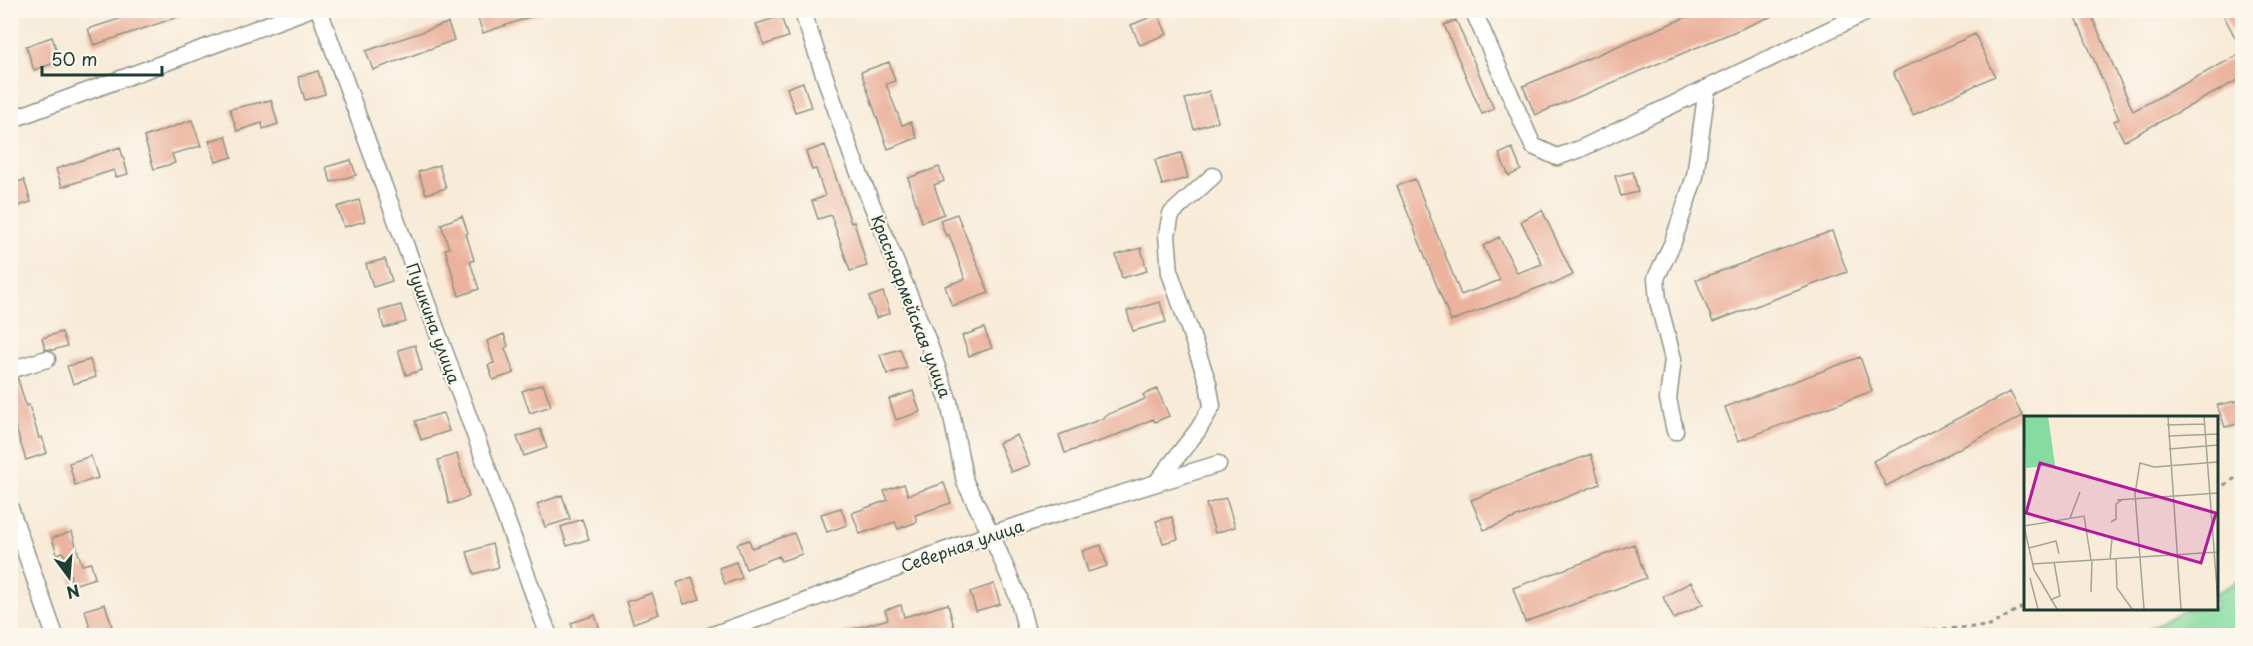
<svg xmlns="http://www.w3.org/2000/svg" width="2253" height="646" font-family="'Playpen Sans',sans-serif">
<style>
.green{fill:#86dca0;stroke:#528c6a;stroke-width:1.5}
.building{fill:#ebb29d}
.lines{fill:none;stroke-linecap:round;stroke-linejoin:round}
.minor-casing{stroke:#8c9486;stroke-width:19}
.path{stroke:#8c9486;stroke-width:3;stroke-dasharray:4.5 4.5;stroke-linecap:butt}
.minor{stroke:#fff;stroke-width:16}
.labels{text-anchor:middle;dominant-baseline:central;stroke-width:4.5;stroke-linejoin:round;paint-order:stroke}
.street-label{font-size:16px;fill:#1f3d34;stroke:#fbf7ec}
.inset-road{fill:none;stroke:#a1a596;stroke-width:1.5}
.view{fill:#b5179e;fill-opacity:0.15;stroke:#b5179e;stroke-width:3}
.inset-edge{fill:none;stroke:#1f3d34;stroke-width:3}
</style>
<rect width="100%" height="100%" fill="#fbf7ec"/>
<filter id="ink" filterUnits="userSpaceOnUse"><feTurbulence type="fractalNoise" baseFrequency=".0167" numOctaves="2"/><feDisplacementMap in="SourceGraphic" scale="12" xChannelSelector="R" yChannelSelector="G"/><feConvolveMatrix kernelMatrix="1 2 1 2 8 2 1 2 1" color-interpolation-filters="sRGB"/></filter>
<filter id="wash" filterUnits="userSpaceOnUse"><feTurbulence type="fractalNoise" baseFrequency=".008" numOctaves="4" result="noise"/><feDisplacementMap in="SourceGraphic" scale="24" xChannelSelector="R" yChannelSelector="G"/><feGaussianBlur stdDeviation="1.35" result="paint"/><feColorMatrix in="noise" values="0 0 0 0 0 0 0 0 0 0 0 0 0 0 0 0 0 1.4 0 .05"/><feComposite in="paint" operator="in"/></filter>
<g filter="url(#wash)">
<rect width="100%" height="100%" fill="#f8ebd8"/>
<!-- green -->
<path class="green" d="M2242 579V635H2137L2187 609 2216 608V593Z"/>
<g id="blocks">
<!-- building -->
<path class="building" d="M147 10H190V13L94 45 88 29Z
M475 10H542V13L483 33Z
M1703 10 1784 11 1535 115 1523 86Z
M2221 10H2242V51Z
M2090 12 2133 111 2242 53V78L2124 141 2114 121 2119 119 2076 18Z
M1158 14 1167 34 1140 45 1131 25Z
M781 16 788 37 764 45 756 24Z
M1456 20 1494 109 1482 114 1444 25Z
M448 23 454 40 373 70 366 51Z
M1975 34 1995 76 1913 115 1893 72Z
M52 37 60 61 34 70 26 46Z
M889 62 895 81 886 84 902 125 911 122 917 138 888 149 861 72Z
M318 71 325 94 305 100 298 77Z
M803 82 811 107 795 112 787 88Z
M1209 91 1218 121 1194 129 1185 99Z
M271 100 278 124 263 129 262 123 237 131 230 109Z
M192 120 201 146 172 154 175 163 154 169 144 137Z
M226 136 232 157 216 162 209 141Z
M825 145 851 223 854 222 867 266 850 271 831 215 818 219 812 201 825 196 816 169 812 170 806 152Z
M120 147 128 174 116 177 114 170 62 187 56 169Z
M1512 148 1521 170 1509 176 1499 154Z
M1181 153 1188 178 1162 185 1155 160Z
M351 160 356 175 331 182 326 167Z
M439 165 446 188 426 194 418 172Z
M939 167 944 181 934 185 944 214 922 222 908 178Z
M1633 172 1638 192 1621 196 1615 176Z
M1415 179 1461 295 1500 280 1483 246 1499 237 1517 273 1542 264 1521 221 1542 210 1573 275 1552 285 1551 283 1451 321 1397 186Z
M24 180 31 202 10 209V184Z
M359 200 365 221 344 227 337 207Z
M957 214 989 293 952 306 945 286 965 279 949 235 946 236 940 220Z
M462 216 468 233 466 234 474 260 470 262 479 289 459 296 445 249 449 248 441 224Z
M1832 231 1847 272 1713 322 1696 280Z
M1141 248 1147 271 1122 278 1116 255Z
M385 259 392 281 373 287 366 264Z
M883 292 890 313 876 318 869 297Z
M1160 302 1166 322 1133 331 1127 311Z
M401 305 406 322 384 328 379 311Z
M984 328 992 348 969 356 962 336Z
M62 332 67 346 53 350 45 349 42 338Z
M504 334 508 346 505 348 514 373 493 380 488 365 494 363 487 341Z
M415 345 422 370 406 375 398 350Z
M900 349 907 368 887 374 880 355Z
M1860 357 1872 391 1738 441 1725 407Z
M90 360 96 377 73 384 67 366Z
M18 379 26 406 29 405 39 438 42 437 47 453 26 460 10 410V380Z
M543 384 551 406 530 413 522 391Z
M1157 389 1169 416 1155 422 1153 419 1112 437 1065 453 1059 435 1104 418V416L1145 399 1143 395Z
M913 391 920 412 896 420 889 399Z
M2010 392 2023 416 1886 486 1873 461Z
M2242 400V423L2225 427 2217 405Z
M443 413 449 431 421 440 415 421Z
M540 429 547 448 524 456 517 437Z
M1017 435 1030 465 1011 472 999 443Z
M457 454 469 497 449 504 438 460Z
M1591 454 1600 484 1484 530 1471 500Z
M91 456 98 478 75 485 69 463Z
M944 483 951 503 915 515 917 522 898 529 895 522 860 534 852 513 888 500 884 491 904 484 908 495Z
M562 495 570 519 545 527 537 504Z
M1226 498 1235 527 1215 533 1206 504Z
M841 508 847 525 827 532 821 514Z
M1172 517 1178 539 1163 543 1156 521Z
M582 519 589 539 567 546 561 527Z
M72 532 82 565 91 563 95 578 73 585 63 552 57 554 52 538Z
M794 533 802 554 781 561 779 556 746 569 737 544 749 540 752 548Z
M492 544 499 567 474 574 467 552Z
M1634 544 1646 578 1525 622 1513 588Z
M1101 545 1107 566 1088 572 1082 551Z
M736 562 742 578 725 584 719 568Z
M692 577 700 599 684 604 677 583Z
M1691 582 1703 604 1674 619 1663 597Z
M994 584 1000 604 976 611 970 592Z
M652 593 659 614 633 623 626 602Z
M105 604 112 626 91 632 85 610Z
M948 604 954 627 927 636H843V632L888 619 885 610 901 605 904 617Z
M595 615 602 636H575L571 623Z"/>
</g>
</g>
<g filter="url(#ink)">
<use href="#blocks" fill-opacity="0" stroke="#8c9486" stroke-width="1.5"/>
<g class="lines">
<defs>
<path id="minor" d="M319 10 549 636
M802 10 852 156 927 339 949 402 965 482 991 534 1018 597 1028 636
M1473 10 1533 146 1557 157 1580 149 1871 10
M10 120 307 10
M10 370 47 359
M1675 431 1668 399 1673 359 1658 301 1656 278 1673 242 1695 176 1707 88
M1157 482 1198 430 1212 406 1208 383 1170 273 1167 235 1171 214 1213 176
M10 508 55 636
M710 636 991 534 1218 464"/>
</defs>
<!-- minor casing -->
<use href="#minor" class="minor-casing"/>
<!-- path -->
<path class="path" d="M2216 490 2242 474
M1835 636 1990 626 2025 605"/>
<!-- minor -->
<use href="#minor" class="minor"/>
</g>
</g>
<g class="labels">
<!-- street labels -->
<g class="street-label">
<text transform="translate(912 306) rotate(69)">Красноармейская улица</text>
<text transform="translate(434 323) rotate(70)">Пушкина улица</text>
<text transform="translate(962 545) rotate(-19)">Северная улица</text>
</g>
</g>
<!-- overview -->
<g transform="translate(2024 416)">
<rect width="194" height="194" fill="#f8ebd8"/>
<path d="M0 0H24L31 49 2 52Z" fill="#86dca0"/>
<path class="inset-road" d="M144 0 157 193M180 0 194 187M143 9 180 8M144 20 194 18M145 33 194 29M93 84 194 77M46 102 56 76M87 106 92 103V88L98 84M0 110 60 100 67 144M0 110 10 154 33 193M5 132 32 125 35 138M86 143 88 123M92 143 93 172 108 193M8 148 194 136M6 162 14 193M67 176 68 144M26 184 36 180 30 146M120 193 111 78 116 47 130 51 194 46"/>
<path class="view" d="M16 47 192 97 177 147 2 97Z"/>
<rect width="194" height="194" class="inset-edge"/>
</g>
<!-- margin -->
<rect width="2253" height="646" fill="none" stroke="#fbf7ec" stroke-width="36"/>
<!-- north arrow -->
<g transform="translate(69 577) rotate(164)" stroke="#fbf7ec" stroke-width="4.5" paint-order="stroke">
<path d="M0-4.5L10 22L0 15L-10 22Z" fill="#1f3d34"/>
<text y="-9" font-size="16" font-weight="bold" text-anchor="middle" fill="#1f3d34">N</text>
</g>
<!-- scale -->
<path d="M42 66v9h120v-9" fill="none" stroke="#1f3d34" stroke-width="3"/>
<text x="51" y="66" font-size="18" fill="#1f3d34" stroke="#fbf7ec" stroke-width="4.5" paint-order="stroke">50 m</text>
</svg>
